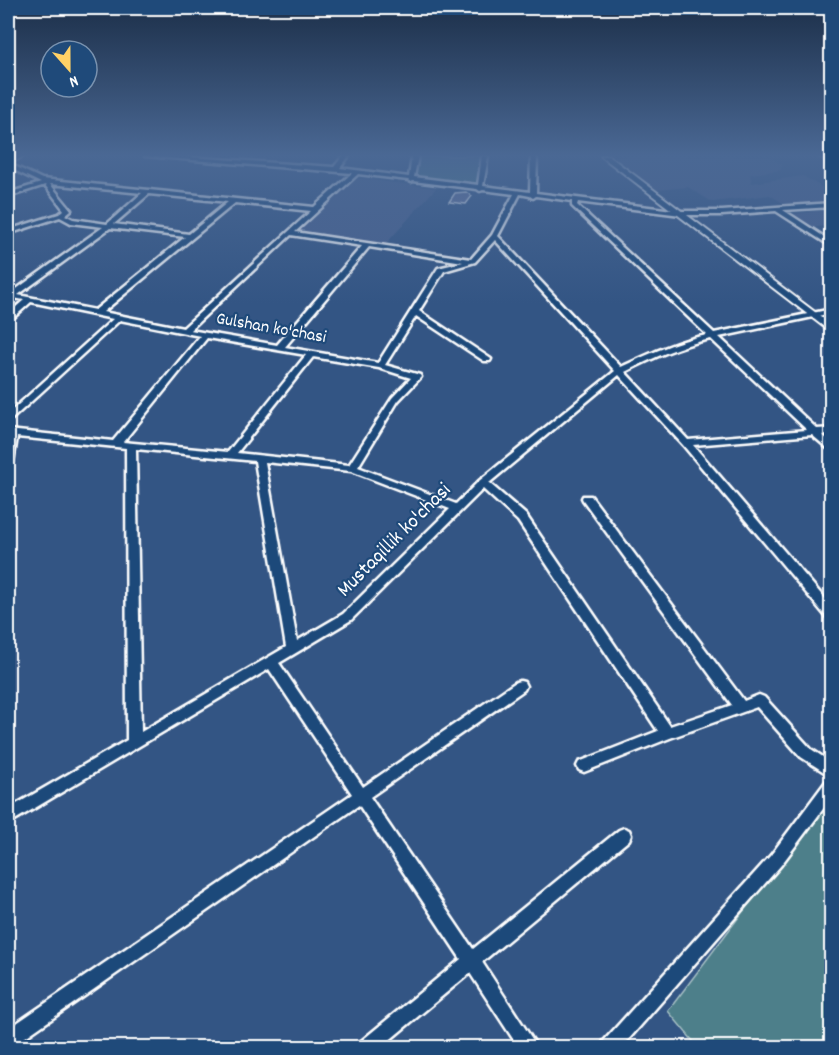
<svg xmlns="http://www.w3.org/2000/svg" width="839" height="1055" font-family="Dekko,sans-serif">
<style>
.built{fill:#47618e}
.green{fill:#4e7f8a;stroke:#a6bfc4;stroke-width:1.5}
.building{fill:#68749f;stroke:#fff;stroke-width:1.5}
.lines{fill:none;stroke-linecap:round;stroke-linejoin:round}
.minor-casing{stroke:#fff;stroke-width:5}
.major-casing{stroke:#fff;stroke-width:4}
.minor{fill:#1f4a7a;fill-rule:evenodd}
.major{fill:#1f4a7a;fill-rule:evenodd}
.labels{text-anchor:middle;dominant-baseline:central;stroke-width:4.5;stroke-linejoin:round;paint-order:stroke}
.far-street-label{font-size:18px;fill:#fff;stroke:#1f4a7a}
.street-label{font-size:21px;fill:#fff;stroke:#1f4a7a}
</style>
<rect width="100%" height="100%" fill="#335584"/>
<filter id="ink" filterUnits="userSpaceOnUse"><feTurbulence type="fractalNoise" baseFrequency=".0167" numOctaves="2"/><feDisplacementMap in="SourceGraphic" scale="12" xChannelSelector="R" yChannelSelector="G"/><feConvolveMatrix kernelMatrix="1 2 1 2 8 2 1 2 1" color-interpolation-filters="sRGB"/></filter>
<g filter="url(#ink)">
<!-- built -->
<path class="built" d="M610 156H767L783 165 780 169 782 170 750 174 752 183 803 176 823 188 831 187V201L786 205 770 195 712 202 688 187 657 190Z
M354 177 388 182 436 188 384 246 294 232Z
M826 210 831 214V225L811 228 791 214Z"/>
<!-- green -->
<path class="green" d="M418 156H481L477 184 414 178Z
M831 800V1047H698L668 1011 800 836Z"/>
<!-- building -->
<path class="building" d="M466 192 472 196 466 204 449 202 455 193Z"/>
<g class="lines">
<defs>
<path id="minor" d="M145 156H174L334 167 343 156H349L340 168 409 177 412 156H418L414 177 478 185 482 156H488L483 186 530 192 531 156H537L536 193 681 211H722L832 203V207L783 210 832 242V247L776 211 722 215H681L578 202 577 205 714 333 832 309V313L719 337 817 429 832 428V434L822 435 832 443V452L812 435 693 445 832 607V620L828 619 683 445 619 375 489 483 526 515 670 726 732 705 583 500 582 498 583 496H591L744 701 759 695 764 697 811 749 832 763V777L801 757 757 707 670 738 584 772 579 770 577 766 579 762 658 731 518 521 483 489 351 620 279 663 363 787 516 682 520 681 524 682 526 686 524 690 370 797 473 949 619 830 624 828 629 830 631 835 629 840 482 962 538 1048H519L470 973 380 1048H358L360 1042 461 959 359 805 14 1045 8 1047V1029L352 794 269 669 8 824V809L127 740 126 448 17 437 13 463 8 466V430L113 441 200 336 120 320 11 420 8 421V414L113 319 31 302 11 320H8V314L24 300 8 297V293H11L103 227 71 223 60 217 8 234V230L59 214 64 210 45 185 8 197V193L41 183 8 167V163L42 179 314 207 352 173ZM358 174 408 180 411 182 413 181 477 189 480 191 483 190 514 194 492 235 471 259 295 232ZM50 184 142 193 107 224 73 219 65 215 71 210ZM149 194 228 202 189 234 114 224ZM520 194 530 196 533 198 536 196 572 201V206L707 335C676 341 649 354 621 367L498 236ZM235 203 311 211 183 328 103 312ZM110 228 185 237 95 310 18 295ZM291 235 362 246 277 345 190 330ZM495 240 615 371 479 481 456 504 358 467 398 401 421 377 420 375 385 365 416 316 484 361H490L491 359 419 311 444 271 475 262ZM369 247 463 262 438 268 378 363 285 347ZM207 338 306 355 228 452 123 442ZM711 339 807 430 688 440 625 372C653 358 680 345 711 339ZM313 357 379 368 411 378 392 398 349 465 237 453ZM136 449 255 461 286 647 141 732ZM265 462 351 471 450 509 343 614 297 641Z
M820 156H827L832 158V163Z
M832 779V797L781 865 621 1048H601L603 1042 771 855 827 780Z"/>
<path id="major" d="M15 156H24L8 165V160Z
M601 156H609L832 325V333Z"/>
</defs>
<!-- minor casing -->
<use href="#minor" class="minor-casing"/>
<!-- major casing -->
<use href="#major" class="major-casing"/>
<!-- minor -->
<use href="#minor" class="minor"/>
<!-- major -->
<use href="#major" class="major"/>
</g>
</g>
<!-- sky -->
<linearGradient id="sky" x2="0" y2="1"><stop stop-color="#1c2f49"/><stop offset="0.51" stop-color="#4a6894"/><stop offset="1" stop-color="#4a6894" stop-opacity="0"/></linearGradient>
<rect width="839" height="304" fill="url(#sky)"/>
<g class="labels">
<!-- far-street labels -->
<g class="far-street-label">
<text transform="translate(271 329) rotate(10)">Gulshan ko'chasi</text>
</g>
<!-- street labels -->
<g class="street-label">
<text transform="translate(395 541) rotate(-45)">Mustaqillik ko'chasi</text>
</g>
</g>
<!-- margin -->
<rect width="839" height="1055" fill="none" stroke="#1f4a7a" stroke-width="30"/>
<rect x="15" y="15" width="809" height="1025" fill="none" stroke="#fff" stroke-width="2" filter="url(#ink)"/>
<!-- north arrow -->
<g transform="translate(69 69) rotate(159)"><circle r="28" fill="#1f4a7a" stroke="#7992af" stroke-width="1.5"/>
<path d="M0-4.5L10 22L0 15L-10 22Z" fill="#ffd166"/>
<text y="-9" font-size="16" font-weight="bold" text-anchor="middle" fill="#ffffff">N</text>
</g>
</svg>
